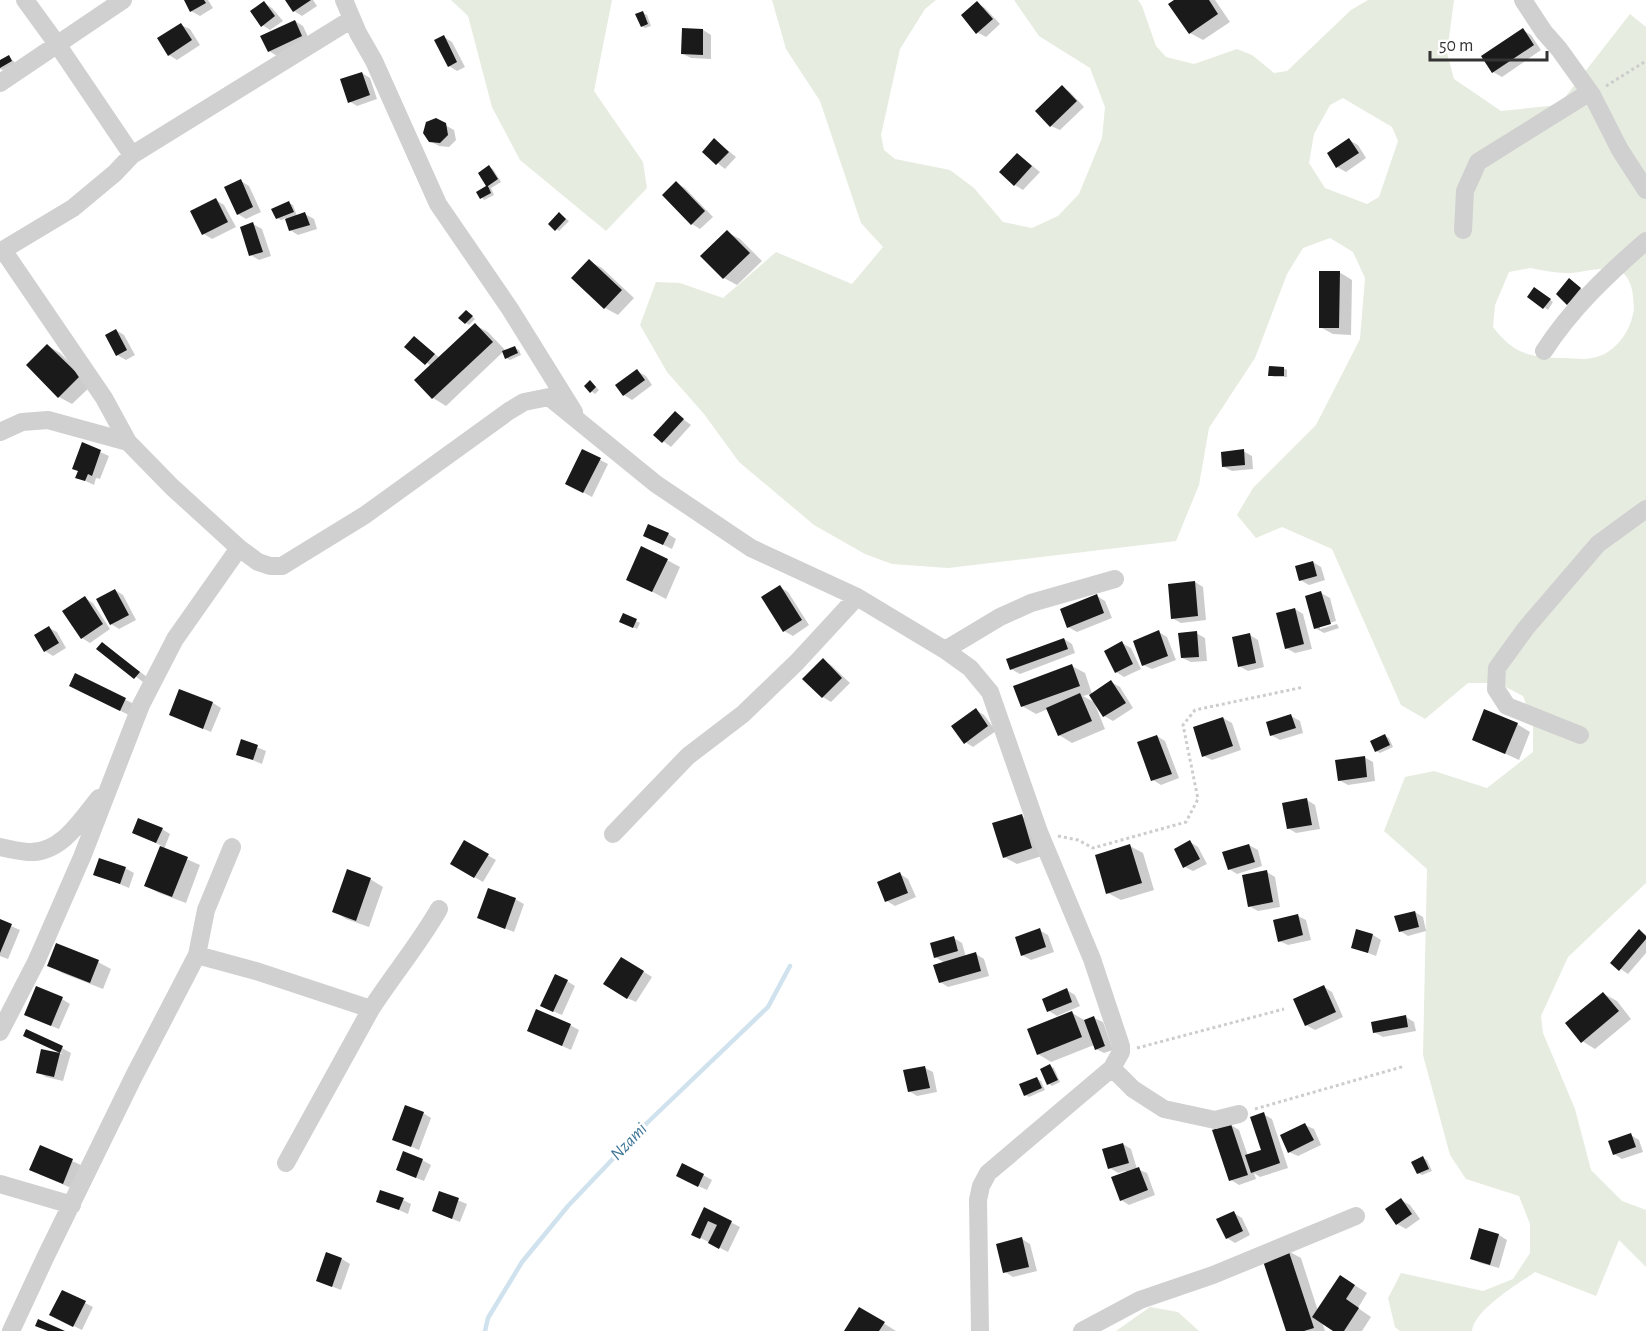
<svg xmlns="http://www.w3.org/2000/svg" width="1646" height="1331" font-family="'Alegreya Sans',sans-serif">
<style>
.green{fill:#e6ecdf;fill-rule:evenodd}
.shadow{fill:#0003}
.lines{fill:none;stroke-linecap:round;stroke-linejoin:round}
.stream{stroke:#cfe2ee;stroke-width:4.5}
.building{fill:#1a1a1a}
.path{stroke:#cdcdcd;stroke-width:3;stroke-dasharray:3 3;stroke-linecap:butt}
.minor{stroke:#d0d0d0;stroke-width:18}
.labels{text-anchor:middle;dominant-baseline:central;stroke-width:6;stroke-linejoin:round;paint-order:stroke}
.water-label{font-size:18px;font-style:italic;fill:#3f7597;stroke:#fff}
</style>
<rect width="100%" height="100%" fill="#fff"/>
<!-- green -->
<path class="green" d="M451 0H612L594 91 643 162 647 188 606 231 520 160 492 107 468 16Z
M772 0H936L925 9 900 49 881 135 884 150 895 159 950 170 974 188 1003 222 1032 228 1058 216 1079 194 1102 138 1105 107 1090 68 1039 36 1014 0H1138L1142 6 1156 46 1166 57 1194 64 1237 49 1252 55 1274 73 1287 71 1351 10 1368 0H1454L1447 53 1454 79 1501 111 1559 105 1630 14 1646 27V883L1568 957 1541 1016 1543 1033 1575 1109 1591 1170 1622 1201 1646 1210V1267L1619 1240 1596 1296 1535 1272C1518 1284 1474 1310 1472 1331H1400L1395 1327 1388 1298 1401 1273 1483 1291 1513 1279 1530 1253V1224L1519 1196 1466 1179 1450 1155 1423 1055 1427 869 1384 831 1405 777 1434 771 1487 788 1533 752V723L1523 696 1498 683H1468L1425 719 1401 705 1332 549 1282 527 1256 538 1237 515 1253 488 1316 425 1360 339 1365 278 1353 252 1330 238 1303 248 1287 274 1255 358 1209 428 1199 485 1176 541 948 568 892 564 865 554 814 525 739 462 704 414 667 372 640 325 656 282 680 283 723 298 776 252 852 284 883 247 861 223 820 101 786 49ZM1343 98 1392 127 1398 141 1379 197 1367 204 1325 188 1309 163 1314 134 1330 105ZM1530 268C1542 270 1555 273 1566 273 1585 273 1603 264 1621 272 1629 276 1632 287 1633 296 1633 301 1635 308 1633 314 1629 334 1613 355 1592 358 1583 360 1573 358 1564 358 1531 357 1514 355 1493 327L1495 305 1509 272Z
M1150 1307 1178 1312 1199 1331H1116Z"/>
<!-- shadow -->
<path class="shadow" d="M185 0H208L213 8 200 16 191 11Z
M287 0H313L317 6 302 16 294 11Z
M1176 0H1215L1230 22 1203 40 1190 33Z
M264 3 272 8 283 21 270 30 262 25Z
M977 3 985 8 1000 24 986 37 977 32Z
M643 13 647 15 651 26 645 28 642 26Z
M295 21 303 26 310 41 277 56 269 51Z
M181 25 190 29 200 45 177 60 169 55Z
M703 30 711 35V59L691 58 683 54Z
M1523 30 1531 35 1541 50 1502 77 1493 72Z
M444 37 452 42 465 67 457 71 449 66Z
M9 56 15 63 3 70 0 69V61Z
M362 73 370 78 377 99 357 106 349 101Z
M1062 87 1070 92 1084 107 1060 130 1051 126Z
M436 120 454 130 456 140 449 147 439 146 430 141Z
M715 140 736 157 725 169 704 152Z
M1349 140 1358 145 1366 158 1346 172 1337 167Z
M1018 154 1040 172 1023 190 1015 185Z
M489 167 493 169 501 182 491 188 494 195 484 200 478 192 489 187 480 173Z
M241 181 249 186 261 212 246 219 238 214Z
M677 183 685 188 713 217 700 229 692 224Z
M216 200 224 205 236 227 212 239 204 234Z
M289 203 293 205 297 216 305 214 314 219 317 229 298 235 290 230 286 218 281 220 277 218Z
M560 214 569 221 559 231 556 229Z
M253 224 262 229 271 256 259 260 251 255Z
M727 232 740 239 762 261 737 285 724 278Z
M589 261 602 268 634 298 618 315 605 308 573 278Z
M1339 272 1352 280 1351 335 1333 334 1320 327Z
M1570 280 1588 294 1576 308 1568 303Z
M1538 291 1553 302 1548 310 1544 307Z
M470 314 475 319 469 325 466 323Z
M475 325 488 332 506 351 515 348 519 350 521 355 510 360 506 358 504 351 446 406 433 398 431 366 406 347 414 338 440 358Z
M116 330 124 335 135 355 126 360 117 355Z
M47 345 60 353 92 385 72 404 59 397 28 365Z
M1283 368 1287 370V377H1274L1270 375Z
M637 371 646 376 652 385 632 400 624 395Z
M591 382 599 390 595 394 591 391Z
M675 413 691 425 671 447 655 435Z
M82 444 109 456 100 479 96 478 94 485 77 477Z
M583 451 608 464 592 497 575 488Z
M1243 451 1252 456 1253 469 1232 471 1224 467Z
M668 534 676 539 672 549 653 540Z
M667 560 680 567 666 599 628 579Z
M1313 562 1321 567 1325 580 1309 585 1300 580Z
M1195 582 1203 587 1206 620 1181 623 1172 618Z
M780 587 788 592 809 625 793 636 784 631Z
M115 590 123 595 136 620 119 629 111 624Z
M1321 593 1330 598 1336 621 1320 626V629L1337 624 1339 628 1324 633 1315 628Z
M1097 596 1105 601 1112 618 1077 632 1068 627Z
M85 598 93 603 110 629 90 643 82 638Z
M1295 609 1303 614 1312 649 1295 653 1286 648Z
M624 615 640 623 637 629 621 621Z
M49 628 57 632 66 648 53 656 45 651Z
M1159 632 1167 637 1176 660 1152 669 1143 665Z
M1196 633 1205 638 1207 661 1191 662 1182 658Z
M1250 635 1258 640 1264 667 1248 671 1239 666Z
M1064 639 1072 644 1075 653 1020 674 1011 669Z
M102 643 147 677 143 682 98 648Z
M1122 643 1131 648 1141 669 1124 677 1116 672Z
M823 660 831 665 850 683 831 702 823 697Z
M1072 666 1085 673 1092 694 1111 682 1120 687 1133 708 1113 721 1104 716 1090 694 1083 696 1094 702 1105 729 1072 743 1059 735 1048 709 1036 714 1022 706Z
M76 675 134 704 129 715 79 691Z
M213 703 221 708 211 732 171 715Z
M976 710 984 715 996 731 973 747 965 742Z
M1291 716 1300 721 1303 733 1280 740 1271 735Z
M1223 718 1232 723 1241 750 1212 760 1204 756Z
M1517 724 1530 732 1519 760 1473 739Z
M1157 736 1165 741 1179 778 1161 785 1153 780Z
M1385 736 1389 738 1393 747 1380 753 1376 751Z
M242 741 266 751 262 764 238 754Z
M1364 757 1373 762 1375 781 1348 785 1339 780Z
M1307 800 1315 805 1320 829 1296 833 1288 828Z
M1022 816 1035 823 1045 855 1017 864 1004 857Z
M162 829 170 834 164 849 200 865 186 903 159 893 146 886 162 846 134 833Z
M464 842 496 860 483 882 452 864Z
M1190 842 1198 847 1207 864 1193 871 1185 867Z
M1249 845 1258 850 1262 866 1237 874 1229 869Z
M1130 846 1143 853 1154 890 1121 900 1108 893Z
M125 868 134 873 129 888 95 874Z
M1267 872 1275 877 1280 907 1258 911 1249 906Z
M900 874 908 879 916 897 895 906 887 901Z
M370 879 383 887 369 927 346 919 334 911Z
M515 899 524 904 514 932 479 918Z
M1415 912 1423 917 1426 931 1408 936 1400 931Z
M1298 916 1306 920 1311 940 1288 945 1279 941Z
M0 921 20 930 8 959 0 956Z
M1039 930 1048 935 1054 952 1031 960 1022 955Z
M1639 931 1646 935V953L1628 974 1612 963Z
M1373 935 1381 940 1376 956 1353 947Z
M954 938 962 943 966 957 976 954 984 959 989 976 948 987 940 982 945 963 935 957Z
M98 962 111 969 103 989 62 973 49 965Z
M630 963 652 977 636 1002 627 998Z
M567 981 575 986 562 1015 550 1010Z
M1324 987 1332 992 1343 1017 1315 1030 1306 1025Z
M1067 990 1075 995 1080 1006 1057 1016 1049 1011Z
M1604 994 1617 1001 1631 1019 1595 1049 1582 1041Z
M62 999 70 1004 59 1029 34 1019Z
M1072 1013 1086 1021 1094 1018 1103 1022 1113 1050 1104 1053 1096 1049 1094 1045 1051 1062 1038 1054Z
M1406 1017 1414 1022 1416 1031 1383 1037 1374 1032Z
M570 1025 579 1030 571 1050 538 1035Z
M33 1040 62 1048 71 1053 63 1081 46 1077 38 1072 43 1051 63 1054Z
M1050 1066 1054 1068 1060 1082 1052 1086 1049 1084Z
M925 1068 933 1072 937 1092 917 1096 909 1091Z
M1037 1079 1041 1081 1045 1090 1029 1097 1025 1095Z
M423 1113 431 1118 419 1150 394 1139Z
M1263 1114 1272 1119 1288 1168 1260 1177 1254 1173 1256 1179 1239 1185 1231 1180V1125L1239 1130 1248 1156 1263 1151Z
M1305 1125 1314 1129 1321 1145 1298 1156 1289 1152Z
M1631 1135 1639 1140 1643 1152 1622 1159 1614 1154Z
M1123 1144 1131 1149 1137 1169 1147 1173 1155 1195 1129 1205 1121 1200 1126 1171 1118 1173 1110 1168Z
M41 1147 81 1165 71 1188 39 1174Z
M1423 1158 1427 1160 1432 1171 1422 1175 1418 1173Z
M422 1160 431 1165 424 1181 406 1174Z
M703 1175 712 1180 707 1190 686 1180Z
M440 1193 467 1204 460 1222 433 1211Z
M403 1200 411 1204 408 1214 378 1201Z
M1401 1200 1410 1205 1420 1219 1406 1229 1397 1224 1387 1210Z
M705 1209 740 1227 728 1252 693 1234Z
M1234 1213 1242 1218 1250 1235 1235 1243 1227 1238Z
M1480 1230 1499 1235 1507 1240 1499 1268 1480 1263 1471 1258Z
M1022 1239 1030 1244 1037 1271 1013 1277 1005 1272Z
M1288 1251 1301 1258 1318 1311 1353 1284 1367 1293 1358 1308 1371 1317 1362 1331H1335L1322 1322 1325 1331H1288Z
M342 1259 350 1264 341 1290 318 1281Z
M85 1303 93 1307 82 1330 59 1319Z
M872 1316 896 1331H846Z"/>
<g class="lines">
<!-- stream -->
<path class="stream" d="M485 1331 488 1318 522 1262 568 1206 647 1123 768 1007 790 966"/>
</g>
<!-- building -->
<path class="building" d="M184 0H204L206 3 190 12Z
M285 0H311L293 12Z
M1174 0H1209L1218 14 1189 34 1168 4Z
M264 1 275 16 261 27 250 11Z
M977 1 993 19 976 34 961 15Z
M643 11 648 24 641 27 635 14Z
M295 20 302 36 268 52 260 36Z
M181 23 192 40 168 56 157 38Z
M682 28 703 29V55L681 54Z
M1523 28 1534 45 1492 73 1481 56Z
M444 35 457 62 448 67 434 40Z
M9 55 12 61 0 68V60Z
M362 72 370 95 348 103 340 79Z
M1062 85 1077 101 1050 127 1035 111Z
M436 118 446 123 448 135 440 143 429 142 423 133 426 122Z
M714 138 729 152 716 165 702 152Z
M1349 138 1359 153 1336 168 1327 153Z
M1017 153 1032 166 1014 186 999 172Z
M489 165 498 179 488 186 491 193 480 199 476 192 486 186 478 173Z
M241 179 253 207 237 215 224 187Z
M676 181 705 211 691 225 662 195Z
M216 198 228 222 202 235 190 211Z
M289 201 294 212 276 219 271 209Z
M305 212 310 225 289 231 285 219Z
M559 212 566 219 555 231 548 224Z
M253 222 263 252 249 256 240 227Z
M727 230 750 253 723 279 700 256Z
M589 259 622 290 604 309 571 278Z
M1319 271H1340L1339 328H1319Z
M1569 278 1581 288 1567 305 1556 294Z
M1534 287 1551 299 1543 309 1527 297Z
M466 310 473 316 465 324 458 318Z
M475 323 493 342 432 399 414 380Z
M116 329 127 350 116 356 105 335Z
M414 336 435 354 425 365 404 347Z
M47 344 80 376 58 398 26 365Z
M515 346 518 353 505 359 502 351Z
M1269 366 1284 367V376H1268Z
M637 369 645 380 623 396 615 385Z
M590 380 596 387 590 393 584 386Z
M675 411 684 419 662 443 653 435Z
M82 442 101 450 92 476 88 474 85 481 75 478 78 471 72 469Z
M582 449 601 458 583 493 565 484Z
M1244 449 1245 465 1222 467 1221 452Z
M648 524 669 533 663 545 643 536Z
M641 546 668 559 652 592 626 580Z
M1313 561 1317 576 1299 581 1295 566Z
M1195 581 1198 616 1171 619 1168 584Z
M780 585 802 620 783 632 761 597Z
M115 589 129 615 110 625 96 599Z
M1321 591 1331 624 1314 629 1305 596Z
M1097 594 1104 613 1067 628 1060 609Z
M85 596 103 624 81 639 62 611Z
M1295 608 1304 644 1285 649 1276 613Z
M623 613 637 619 633 628 619 622Z
M49 626 59 643 44 652 34 635Z
M1159 630 1168 656 1142 666 1133 641Z
M1197 631 1199 657 1181 658 1178 633Z
M1250 633 1256 663 1238 667 1232 637Z
M1064 638 1068 649 1010 670 1006 659Z
M1122 641 1133 664 1115 673 1104 651Z
M102 642 140 672 134 679 96 649Z
M823 658 842 678 822 698 802 679Z
M1072 664 1080 686 1021 707 1013 686Z
M75 673 126 698 120 711 69 686Z
M1111 680 1126 703 1103 717 1089 695Z
M179 689 213 702 203 729 169 715Z
M1080 693 1092 721 1058 736 1046 708Z
M976 708 988 726 964 744 951 726Z
M1484 709 1518 723 1505 754 1472 740Z
M1291 714 1296 728 1270 736 1266 722Z
M1223 717 1233 746 1202 757 1193 727Z
M1385 734 1390 745 1375 752 1370 741Z
M1157 735 1172 774 1151 781 1137 742Z
M241 739 258 745 253 760 236 755Z
M1365 756 1367 777 1338 781 1335 760Z
M1307 798 1312 825 1287 829 1282 803Z
M1022 814 1032 848 1003 858 992 823Z
M138 818 163 828 156 843 132 833Z
M464 840 489 854 474 878 450 864Z
M1190 840 1200 859 1183 868 1174 849Z
M1130 844 1142 883 1106 894 1095 855Z
M1249 844 1255 862 1228 870 1222 852Z
M160 846 188 857 172 897 144 886Z
M99 858 126 867 120 884 93 875Z
M347 869 371 878 356 921 332 912Z
M1267 870 1273 902 1248 907 1242 875Z
M900 872 908 893 885 902 877 882Z
M488 888 516 898 505 929 477 918Z
M1415 911 1419 927 1399 932 1394 916Z
M1298 914 1303 935 1278 942 1273 920Z
M0 919 12 924 0 953Z
M1040 928 1046 947 1021 956 1015 937Z
M1356 929 1373 934 1368 953 1351 948Z
M1639 929 1646 936V939L1619 971 1610 963Z
M954 936 958 951 934 958 930 943Z
M56 943 99 960 90 983 47 966Z
M976 952 981 971 939 983 933 965Z
M621 957 644 971 627 999 603 984Z
M555 974 568 980 553 1012 540 1006Z
M1324 985 1336 1012 1305 1026 1293 999Z
M36 986 63 997 51 1026 24 1015Z
M1067 988 1072 1002 1047 1012 1042 999Z
M1603 992 1619 1011 1581 1043 1565 1023Z
M536 1009 571 1024 562 1046 527 1031Z
M1072 1011 1082 1037 1037 1055 1027 1029Z
M1406 1015 1408 1027 1373 1033 1371 1022Z
M1094 1016 1105 1046 1095 1050 1084 1020Z
M26 1029 63 1046 60 1053 23 1036Z
M41 1049 60 1053 54 1077 36 1073Z
M1050 1064 1058 1080 1047 1085 1040 1069Z
M925 1066 930 1088 908 1092 903 1070Z
M1037 1077 1042 1088 1024 1096 1019 1084Z
M405 1105 424 1112 411 1147 392 1140Z
M1264 1112 1280 1163 1251 1173 1245 1155 1261 1150 1250 1117Z
M1305 1123 1314 1140 1288 1153 1280 1135Z
M1231 1124 1248 1175 1229 1181 1212 1130Z
M1631 1133 1636 1147 1613 1155 1608 1141Z
M1123 1143 1129 1163 1108 1169 1102 1149Z
M40 1145 73 1159 63 1184 29 1170Z
M403 1151 423 1159 416 1178 396 1170Z
M1423 1156 1429 1169 1417 1174 1411 1162Z
M682 1163 704 1174 698 1187 676 1176Z
M1139 1167 1148 1190 1120 1201 1111 1177Z
M380 1190 404 1198 399 1210 376 1202Z
M439 1191 459 1198 452 1219 432 1211Z
M1401 1198 1412 1214 1396 1225 1385 1209Z
M704 1207 732 1221 719 1249 708 1243 717 1225 708 1221 700 1239 691 1235Z
M1234 1211 1243 1231 1226 1239 1216 1219Z
M1479 1228 1499 1234 1490 1265 1470 1259Z
M1022 1237 1029 1267 1003 1273 996 1244Z
M1288 1249 1314 1328 1304 1331H1286L1262 1258Z
M326 1252 342 1258 332 1287 316 1281Z
M1340 1275 1355 1285 1346 1299 1359 1308 1344 1331H1333L1312 1317Z
M62 1290 86 1301 73 1327 49 1315Z
M859 1307 885 1322 879 1331H844Z
M38 1319 65 1331H48L35 1326Z"/>
<g class="lines">
<!-- path -->
<path class="path" d="M1606 86 1646 61
M1058 836 1078 840 1093 848 1186 822 1198 799 1183 725 1195 710 1304 687
M1137 1048 1284 1009
M1255 1109 1405 1066"/>
<!-- minor -->
<path class="minor" d="M25 0 57 44 132 155
M344 0 358 33 374 61 438 204 510 309 574 412
M1523 0 1544 32 1559 49 1592 95 1620 150 1646 190
M0 83 123 0
M1463 230 1465 191 1478 162 1590 92
M3 250 73 208 115 173 132 155 352 19
M0 251 3 250 104 398 128 442 172 487 239 548 258 562 270 566H282L365 515 509 411 524 402 549 397 656 484 751 548 857 597 945 650 970 668 990 692 1039 832 1092 959 1121 1046V1052L1112 1068 988 1173 981 1186 978 1200 980 1331
M1544 351C1571 309 1608 274 1646 241
M0 432 22 422 48 420 128 442
M945 650 1000 617 1031 603 1115 579
M1580 735 1507 706 1496 689 1497 668 1526 628 1598 544 1646 509
M613 834 688 756 743 714 797 662 857 597
M0 847C9 849 18 851 28 852 61 854 81 820 99 798
M197 955 256 971 371 1009 286 1163
M371 1009C393 975 419 944 439 909
M0 1032 36 962 82 857 141 705 175 639 239 548
M1112 1068 1133 1089 1164 1109 1215 1120 1239 1114
M0 1184 72 1205
M11 1331 45 1258 134 1076 197 955 206 910 232 847
M1082 1331 1140 1300 1213 1275 1356 1216"/>
</g>
<g class="labels">
<!-- water labels -->
<g class="water-label">
<text transform="translate(629 1142) rotate(-46)">Nzami</text>
</g>
</g>
<!-- scale -->
<path d="M1430 51v9h117v-9" fill="none" stroke="#333333" stroke-width="3"/>
<text x="1439" y="51" font-size="18" fill="#333333" stroke="#ffffff" stroke-width="4.5" paint-order="stroke">50 m</text>
</svg>
